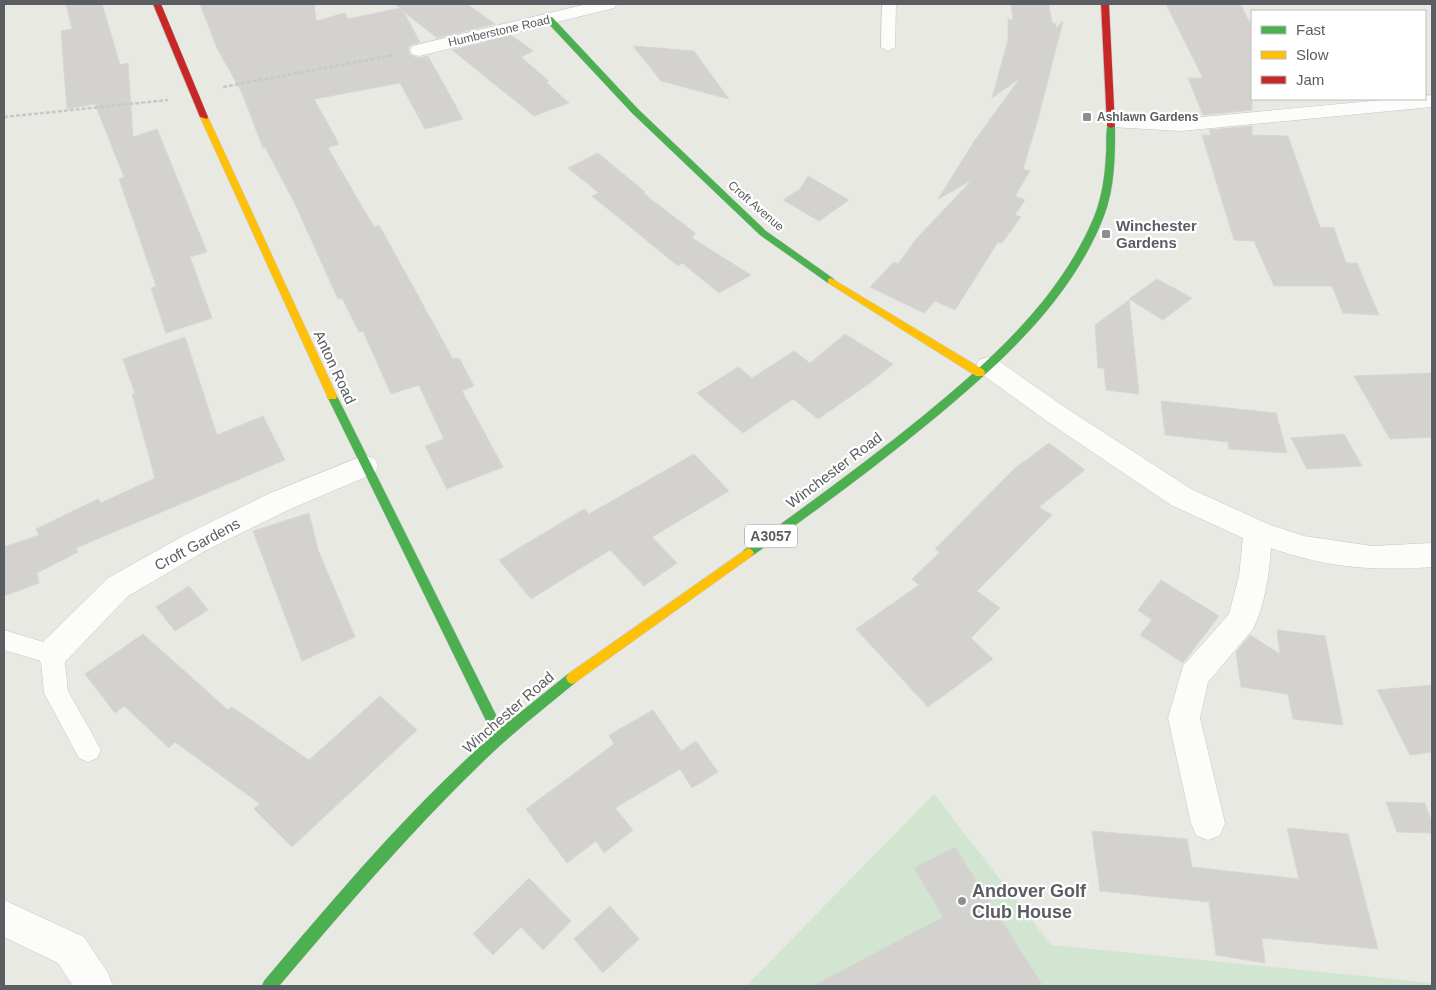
<svg xmlns="http://www.w3.org/2000/svg" width="1436" height="990" font-family="Helvetica,sans-serif">
<style>
.green{fill:#d2e5d1}
.building{fill:#d3d2cf;stroke:#d8d7d3}
.lines{fill:none;stroke-linecap:round;stroke-linejoin:round}
.lane-casing{stroke:#c6c7c6;stroke-width:1}
.street-casing{stroke:#c6c7c6;stroke-width:1}
.fast-casing{stroke:#c5c6c4;stroke-width:1}
.slow-casing{stroke:#c5c6c4;stroke-width:1}
.jam-casing{stroke:#c5c6c4;stroke-width:1}
.path{stroke:#c5cac7;stroke-width:2.5;stroke-dasharray:4 2;stroke-linecap:butt}
.lane{fill:#fcfcfb;fill-rule:evenodd}
.street{fill:#fcfcfb;fill-rule:evenodd}
.fast{fill:#4caf50;fill-rule:evenodd}
.slow{fill:#ffc107;fill-rule:evenodd}
.jam{fill:#c62828;fill-rule:evenodd}
.poi-dot{fill:#8c8e8f;stroke:#fff;stroke-width:2}
.labels{text-anchor:middle;dominant-baseline:central;stroke-width:4.5;stroke-linejoin:round;paint-order:stroke}
.far-street-label{font-size:12px;fill:#5a5d61;stroke:#fff}
.far-poi-label{font-size:12px;font-weight:bold;fill:#5a5d61;stroke:#fff;text-anchor:start}
.shield{fill:#fff;stroke:#8c8e90;stroke-width:1}
.shield-label{font-size:14px;font-weight:bold;fill:#5a5d61}
.poi-label{font-size:15px;font-weight:bold;fill:#5a5d61;stroke:#fff;text-anchor:start}
.street-label{font-size:15px;fill:#5a5d61;stroke:#fff}
.near-poi-label{font-size:18px;font-weight:bold;fill:#5a5d61;stroke:#fff;text-anchor:start}
</style>
<rect width="100%" height="100%" fill="#e9e9e4"/>
<!-- green -->
<path class="green" d="M934 794 1051 945 1432 983V986H746Z"/>
<!-- building -->
<path class="building" d="M66 4H102L120 65 128 63 133 137 157 129 207 252 190 257 212 318 166 333 151 288 156 286 119 179 124 177 95 104 67 109 61 31 72 29Z
M200 4H314L316 21 345 13 348 19 400 8 394 4H467L495 24 437 38 403 11 420 42 410 45 408 49 410 55 418 58 428 56 463 119 425 129 400 83 314 99 339 144 328 148 374 227 379 225 453 359 459 358 474 386 462 391 503 467 447 489 425 446 444 439 419 385 391 394 363 331 359 332 342 298 338 299 295 204 265 147 263 148 242 93 217 48Z
M1011 4H1044L1049 5 1052 23H1055L1056 28 1063 21 1038 119 1023 169 1030 171 1015 196 1025 200 1015 215 1021 217 1002 243 998 242 955 310 935 301 924 313 870 287 894 262 898 264 917 238 972 180 938 199 975 140 1020 78 992 98 1008 40V19L1013 20Z
M1166 4H1240L1252 27V110L1203 115 1188 78H1203Z
M511 35 533 51 521 57 549 81 546 82 569 103 534 116 452 50Z
M633 46 694 51 729 99 661 81Z
M1252 126V135L1288 136 1320 227 1334 228 1346 263H1357L1379 315 1343 313 1332 286H1274L1254 241 1234 240 1202 135H1211L1209 130Z
M598 153 645 192 643 193 695 233 692 238 751 275 719 293 682 263 678 266 592 196 599 193 568 168Z
M808 176 849 200 819 221 783 200 800 189Z
M1157 279 1192 298 1163 320 1129 299Z
M1129 300 1139 394 1106 390 1104 368H1098L1095 325Z
M845 334 893 364 870 383 818 419 793 399 743 433 697 393 738 367 752 378 794 351 810 363Z
M185 337 217 435 263 416 285 460 76 548 78 552 37 573 39 583 4 596V547L39 535 36 529 98 499 101 503 155 478 132 394H135L123 359Z
M1432 373V437L1390 439 1354 376Z
M1161 401 1276 413 1287 453 1229 449 1228 442 1165 435Z
M1344 434 1362 466 1307 469 1291 438Z
M1049 443 1085 470 1039 507 1052 515 977 591 1000 608 971 638 993 659 928 707 856 629 919 585 912 579 940 552 935 549 1014 469Z
M694 454 729 491 652 537 677 563 644 586 610 550 531 599 499 560 584 509 589 514Z
M309 513 318 550 355 637 302 661 253 531Z
M1161 580 1219 616 1183 663 1140 635 1152 620 1138 610Z
M189 586 208 610 175 631 156 607Z
M1277 630 1325 636 1343 725 1293 719 1288 694 1241 687 1236 652 1250 635 1280 654Z
M143 634 228 710 232 707 309 760 380 696 417 730 292 847 254 809 260 804 175 742 169 748 124 706 115 713 85 674Z
M1432 685V752L1410 755 1377 690Z
M653 710 681 751 696 741 718 772 692 788 680 769 615 808 633 830 604 853 596 841 567 863 526 809 614 744 609 735Z
M1386 802 1425 803 1432 823V833L1397 832Z
M1287 828 1348 834 1378 949 1262 938 1265 963 1216 955 1209 902 1100 891 1092 831 1187 839 1192 867 1299 879Z
M955 847 1043 986H813L943 917 914 868Z
M529 878 571 921 543 950 521 927 493 955 473 934Z
M610 906 639 939 603 973 574 939Z"/>
<g class="lines">
<defs>
<path id="lane" d="M882 4H896L895 47 888 51 881 47Z
M4 630 60 647 64 654 68 691 101 750 97 758 88 762 79 758 44 693 41 661 4 650Z"/>
<path id="street" d="M587 4H617L614 8 419 56 412 54 410 50 412 46Z
M1432 95V107L1181 131 1111 127 1104 125 1101 121 1104 117 1111 115 1181 119 1393 99H1425V96Z
M988 357 997 360 1066 408 1191 489 1268 524 1304 536 1372 546 1432 543V567C1373 571 1328 568 1271 548 1269 576 1265 604 1253 629L1208 682 1200 718 1225 823 1220 835 1208 840 1196 835 1191 823 1168 718 1183 666 1229 614 1239 576 1243 538 1171 505 1048 422 979 372 976 366 979 360Z
M365 455 375 459 378 466 375 473 288 510 205 551 128 596 63 664 52 668 41 664 37 654 41 644 108 578 185 535 268 494Z
M4 900 84 937 108 973 113 986H73L58 963 4 937Z"/>
<path id="fast" d="M546 17H552L638 109 766 231 834 279V283H828L760 235 632 113 546 21Z
M1108 124H1111L1115 126C1115 156 1115 187 1104 216 1071 301 999 365 930 422 873 469 813 513 752 556L748 558 744 556 742 553 744 550C805 507 865 463 923 416 991 360 1059 300 1094 217 1102 197 1105 175 1106 154 1107 145 1105 133 1108 124Z
M332 392 337 396 502 727 568 674 572 672 576 674 578 678 576 682C548 705 519 728 492 753 415 826 347 906 279 986H262L264 981C336 896 409 809 493 735L327 396Z"/>
<path id="slow" d="M201 115 208 117 337 396 336 399H328L327 396 200 117Z
M831 278 984 370 985 373 984 376H976L828 283V279Z
M748 548 752 550 754 553 752 556 576 682 572 684 568 682 566 678 568 674Z"/>
<path id="jam" d="M153 4H161L208 117 207 119 200 117Z
M1101 4H1109L1115 126 1111 128 1107 126Z"/>
</defs>
<!-- lane casing -->
<use href="#lane" class="lane-casing"/>
<!-- street casing -->
<use href="#street" class="street-casing"/>
<!-- fast casing -->
<use href="#fast" class="fast-casing"/>
<!-- slow casing -->
<use href="#slow" class="slow-casing"/>
<!-- jam casing -->
<use href="#jam" class="jam-casing"/>
<!-- path -->
<path class="path" d="M223 87 394 55
M4 117 168 100"/>
<!-- lane -->
<use href="#lane" class="lane"/>
<!-- street -->
<use href="#street" class="street"/>
<!-- fast -->
<use href="#fast" class="fast"/>
<!-- slow -->
<use href="#slow" class="slow"/>
<!-- jam -->
<use href="#jam" class="jam"/>
</g>
<!-- markers -->
<g class="poi-dot">
<rect x="1082" y="112" width="10" height="10" rx="2.5"/>
<rect x="1101" y="229" width="10" height="10" rx="2.5"/>
<circle cx="962" cy="901" r="5"/>
</g>
<g class="labels">
<!-- far-street labels -->
<g class="far-street-label">
<text transform="translate(499 31) rotate(-13)">Humberstone Road</text>
<text transform="translate(756 206) rotate(41)">Croft Avenue</text>
</g>
<!-- far-poi labels -->
<g class="far-poi-label">
<text x="1097" y="117">Ashlawn Gardens</text>
</g>
<!-- shield labels -->
<rect class="shield" x="745" y="524.5" width="52" height="23" rx="4"/>
<g class="shield-label">
<text x="771" y="536">A3057</text>
</g>
<!-- poi labels -->
<g class="poi-label">
<text x="1116" y="225">Winchester<tspan x="1116" dy="17">Gardens</tspan></text>
</g>
<!-- street labels -->
<g class="street-label">
<text transform="translate(335 367) rotate(65)">Anton Road</text>
<text transform="translate(834 470) rotate(-37)">Winchester Road</text>
<text transform="translate(197 544) rotate(-28)">Croft Gardens</text>
<text transform="translate(508 712) rotate(-41)">Winchester Road</text>
</g>
<!-- near-poi labels -->
<g class="near-poi-label">
<text x="972" y="891">Andover Golf<tspan x="972" dy="21">Club House</tspan></text>
</g>
</g>
<!-- border -->
<rect width="1436" height="990" fill="none" stroke="#5a5d61" stroke-width="10"/>
<!-- legend -->
<rect x="1251" y="10" width="175" height="90" fill="#ffffff" stroke="#bdbec0"/>
<rect x="1261" y="26" width="25" height="8" fill="#4caf50" stroke="#bdbec0"/>
<text x="1296" y="35" font-size="15" fill="#5a5d61">Fast</text>
<rect x="1261" y="51" width="25" height="8" fill="#ffc107" stroke="#bdbec0"/>
<text x="1296" y="60" font-size="15" fill="#5a5d61">Slow</text>
<rect x="1261" y="76" width="25" height="8" fill="#c62828" stroke="#bdbec0"/>
<text x="1296" y="85" font-size="15" fill="#5a5d61">Jam</text>
</svg>
